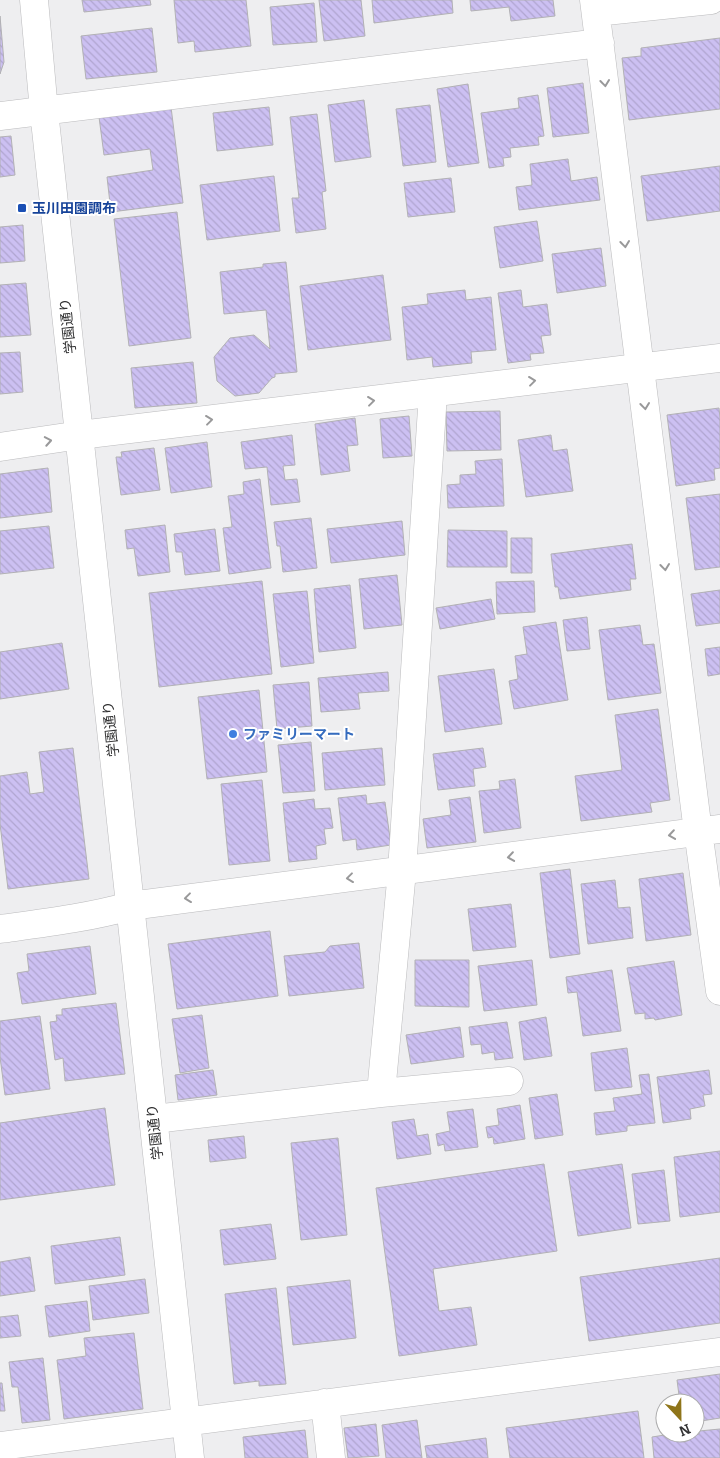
<svg xmlns="http://www.w3.org/2000/svg" width="720" height="1458" font-family="Bitter,'Noto Sans JP',serif">
<style>
.building{fill:url(#building-back-hatch);stroke:#b2b1b4}
.lines{fill:none;stroke-linecap:round;stroke-linejoin:round}
.minor-casing{stroke:#bbbbbd;stroke-width:29}
.minor{stroke:#fff;stroke-width:28}
.oneway{stroke:#99999a}
.transit-dot{fill:#1a4fb4;stroke:#fff;stroke-width:2}
.shop-dot{fill:#3f7fe0;stroke:#fff;stroke-width:2}
.labels{text-anchor:middle;dominant-baseline:central;stroke-width:4;stroke-linejoin:round;paint-order:stroke}
.transit-label{font-size:14px;font-weight:bold;fill:#164399;stroke:#fff;text-anchor:start}
.street-label{font-size:14px;fill:#333334;stroke:#fff}
.shop-label{font-size:14px;font-weight:bold;fill:#366cbe;stroke:#fff;text-anchor:start}
</style>
<defs>
<pattern id="building-back-hatch" width="6" height="6" patternUnits="userSpaceOnUse" patternTransform="scale(1.25)"><rect width="6" height="6" fill="#ccc0f2"/><path d="M-1 5l2 2M0 0l6 6M5-1l2 2" fill="none" stroke="#b0a5d0"/></pattern>
</defs>
<rect width="100%" height="100%" fill="#eeeef0"/>
<!-- building -->
<path class="building" d="M82 0H150L151 5 84 12Z
M174 0H246L251 46 195 52 194 41 178 43Z
M319 0H361L365 36 324 41Z
M372 0H452L453 13 374 23Z
M470 0H553L555 16 511 21 509 7 471 11Z
M314 3 317 42 273 45 270 7Z
M0 16 4 62 0 74Z
M152 28 157 72 86 79 81 36Z
M720 38V109L629 120 622 58 641 56V48Z
M583 83 589 133 553 137 547 88Z
M468 84 479 163 448 167 437 89Z
M538 95 544 136 538 137 539 145 510 148 511 157 503 158 504 166 489 168 481 113 519 108 518 98Z
M364 100 371 157 335 162 328 105Z
M430 105 436 162 403 166 396 109Z
M171 107 183 203 111 212 107 177 153 170 150 149 104 155 99 117Z
M269 107 273 145 217 151 213 113Z
M317 114 326 191 322 192 326 229 296 233 292 198H299L290 117Z
M11 136 15 175 0 177V137Z
M568 159 571 181 597 177 600 200 519 210 516 187 532 185 530 164Z
M720 166V211L647 221 641 176Z
M274 176 280 231 207 240 200 185Z
M451 178 455 212 408 217 404 183Z
M177 212 191 338 129 346 114 219Z
M537 221 543 261 500 268 494 227Z
M23 225 25 261 0 263V227Z
M601 248 606 286 557 293 552 254Z
M286 262 297 372 275 374V377L272 378 259 393 235 396 217 381 214 357 230 338 254 335 270 349 266 310 224 314 220 272 263 267V264Z
M383 275 391 340 308 350 300 286Z
M26 283 31 335 0 337V285Z
M465 290 466 300 491 297 496 350 471 352 472 363 433 367 432 357 407 360 402 307 428 304 427 294Z
M521 290 523 307 547 304 551 335 541 336 544 353 530 354 531 360 508 363 498 293Z
M20 352 23 392 0 394V353Z
M193 362 197 403 135 408 131 368Z
M719 408 720 418V468L714 469 715 480 676 486 667 415Z
M500 411 501 450 447 451 446 412Z
M409 416 412 456 383 458 380 419Z
M355 418 358 445 347 446 350 471 321 475 315 424Z
M292 435 295 465 283 466 285 480 297 479 300 502 271 505 267 467 245 469 241 442Z
M551 435 553 451 567 449 573 491 526 497 518 440Z
M207 442 212 487 171 493 165 448Z
M154 448 160 490 121 495 116 457H122L121 452Z
M502 459 504 506 448 508 447 485 460 484V475L476 474 475 461Z
M48 468 52 512 0 518V474Z
M260 479 271 568 229 574 223 528 232 527 228 496 244 494 243 482Z
M720 494V567L695 570 686 498Z
M311 518 317 568 283 572 280 546H277L274 522Z
M402 521 405 555 331 563 327 529Z
M165 525 170 572 138 576 134 548 127 549 125 530Z
M49 526 54 568 0 574V531Z
M215 529 220 571 185 575 182 552H176L174 534Z
M448 530 507 531V567H447Z
M511 538H532V573H511Z
M632 544 636 579H630L631 590 560 599 558 587H555L551 554Z
M397 575 402 625 364 629 359 579Z
M262 581 272 674 159 687 149 593Z
M534 581 535 612 497 614 496 582Z
M350 585 356 648 319 652 314 589Z
M720 590V623L696 626 691 594Z
M307 591 314 663 281 667 273 594Z
M491 599 495 619 440 629 436 608Z
M587 617 590 649 567 651 563 620Z
M556 622 568 700 514 709 509 681 518 679 515 656 527 654 523 627Z
M640 625 643 645 654 644 661 693 608 700 599 630Z
M62 643 69 689 0 699V652Z
M720 647V674L708 676 705 649Z
M494 669 502 724 445 732 438 676Z
M388 672 389 691 358 693 360 709 321 712 318 678Z
M309 682 312 726 277 729 273 685Z
M259 690 267 772 207 779 198 697Z
M658 709 670 800 650 803 652 812 581 821 575 776 622 770 615 715Z
M311 742 315 791 283 793 278 745Z
M73 748 89 879 8 889 0 824V776L27 772 30 794 44 792 39 752Z
M382 748 385 785 325 790 322 753Z
M483 748 486 767 473 769 475 786 438 790 433 754Z
M515 779 521 828 484 833 479 791 500 789 499 781Z
M262 780 270 861 229 865 221 784Z
M366 795 367 804 385 802 391 845 357 850 356 839 343 841 338 798Z
M470 797 476 842 427 848 423 819 451 815 449 800Z
M314 799 315 809 330 808 333 828 324 829 326 844 316 846 317 859 289 862 283 803Z
M570 869 580 954 550 958 540 873Z
M683 873 691 935 646 941 639 879Z
M615 880 618 908 630 907 633 938 588 944 581 884Z
M511 904 516 947 473 951 468 909Z
M270 931 278 996 177 1009 168 944Z
M359 943 364 988 289 996 284 956 325 952 330 946Z
M90 946 96 994 22 1004 17 973 29 971 27 954Z
M415 960H469V1007L415 1006Z
M532 960 537 1005 484 1011 478 966Z
M674 961 682 1015 655 1020 654 1018 645 1019V1013L635 1014 627 968Z
M612 970 621 1031 583 1036 577 992 568 993 566 977Z
M116 1003 125 1074 65 1081 63 1058 55 1060 50 1022 57 1021 56 1015H62V1009Z
M202 1015 209 1068 180 1073 172 1019Z
M40 1016 50 1089 5 1095 0 1057V1021Z
M546 1017 552 1056 524 1060 519 1022Z
M507 1022 513 1058 495 1060 494 1052 482 1054 481 1044 471 1045 469 1027Z
M460 1027 464 1057 411 1064 406 1035Z
M627 1048 632 1087 595 1091 591 1053Z
M213 1070 217 1095 178 1100 175 1075Z
M709 1070 712 1094 703 1095 705 1106 690 1109 691 1119 663 1123 657 1077Z
M649 1074 655 1123 627 1126V1131L596 1135 594 1113 615 1111 613 1098 642 1094 639 1075Z
M557 1094 563 1135 535 1139 529 1098Z
M520 1105 525 1139 494 1144 493 1137 488 1138 486 1127 499 1125 497 1109Z
M105 1108 115 1185 0 1200V1123Z
M473 1109 478 1147 445 1151 444 1144 438 1146 436 1134 450 1131 447 1112Z
M414 1119 417 1136 428 1134 431 1154 397 1159 392 1122Z
M244 1136 246 1158 210 1162 208 1140Z
M338 1138 347 1235 301 1240 291 1143Z
M720 1151V1212L680 1217 674 1157Z
M544 1164 557 1251 433 1269 439 1311 471 1307 477 1345 399 1356 376 1188Z
M622 1164 631 1228 578 1236 568 1172Z
M664 1170 670 1221 638 1224 632 1174Z
M271 1224 276 1259 224 1265 220 1230Z
M120 1237 125 1275 55 1284 51 1246Z
M30 1257 35 1291 0 1296V1262Z
M720 1258V1323L589 1341 580 1277Z
M145 1279 149 1313 93 1320 89 1286Z
M350 1280 356 1338 293 1345 287 1287Z
M276 1288 286 1384 259 1386V1381L234 1384 225 1294Z
M87 1301 90 1331 49 1337 45 1306Z
M18 1315 21 1336 0 1338V1317Z
M134 1333 143 1409 64 1419 57 1360 86 1356 84 1338Z
M43 1358 50 1420 22 1423 18 1387H12L9 1362Z
M720 1374V1418L695 1422V1403H680L677 1380Z
M0 1383H2L5 1411H0Z
M638 1411 644 1458H510L506 1428Z
M417 1420 422 1458H386L382 1425Z
M376 1424 379 1456 348 1458 344 1428Z
M720 1429V1458H654L652 1437 671 1434V1438L699 1434V1431Z
M305 1430 308 1458H245L243 1437Z
M486 1438 488 1458H427L425 1446Z"/>
<g class="lines">
<defs>
<path id="minor" d="M34 0 44 111 190 1458
M594 0 696 816 720 991
M596 12 711 0
M0 116 600 43
M0 447 80 435 720 358
M0 929C44 923 87 918 130 906L720 829
M381 1093 509 1081
M154 1119 381 1093 402 871 433 393
M325 1403 331 1458
M0 1446 720 1352"/>
</defs>
<!-- minor casing -->
<use href="#minor" class="minor-casing"/>
<!-- minor -->
<use href="#minor" class="minor"/>
</g>
<!-- one-way arrows -->
<defs><path id="oneway-chevron" d="M-2-3.5L2.5 0L-2 3.5" fill="none" stroke-width="1.6" stroke-linecap="round" stroke-linejoin="round" transform="scale(1.25)"/></defs>
<g class="oneway">
<use href="#oneway-chevron" transform="translate(605 83) rotate(83)"/>
<use href="#oneway-chevron" transform="translate(625 244) rotate(83)"/>
<use href="#oneway-chevron" transform="translate(532 381) rotate(-7)"/>
<use href="#oneway-chevron" transform="translate(371 401) rotate(-7)"/>
<use href="#oneway-chevron" transform="translate(645 406) rotate(83)"/>
<use href="#oneway-chevron" transform="translate(209 420) rotate(-7)"/>
<use href="#oneway-chevron" transform="translate(48 441) rotate(-10)"/>
<use href="#oneway-chevron" transform="translate(665 567) rotate(83)"/>
<use href="#oneway-chevron" transform="translate(672 835) rotate(172)"/>
<use href="#oneway-chevron" transform="translate(511 857) rotate(172)"/>
<use href="#oneway-chevron" transform="translate(350 878) rotate(173)"/>
<use href="#oneway-chevron" transform="translate(188 898) rotate(173)"/>
</g>
<!-- markers -->
<rect class="transit-dot" x="17" y="203" width="10" height="10" rx="2.5"/>
<circle class="shop-dot" cx="233" cy="734" r="5"/>
<g class="labels">
<!-- transit labels -->
<g class="transit-label">
<text x="32" y="208">玉川田園調布</text>
</g>
<!-- street labels -->
<g class="street-label">
<text transform="translate(68 326) rotate(-96)">学園通り</text>
<text transform="translate(111 729) rotate(-96)">学園通り</text>
<text transform="translate(155 1132) rotate(-96)">学園通り</text>
</g>
<!-- shop labels -->
<g class="shop-label">
<text x="243" y="734">ファミリーマート</text>
</g>
</g>
<!-- north arrow -->
<g transform="translate(680 1418) rotate(158)"><circle r="24" fill="#ffffff" stroke="#adadae"/>
<path d="M0-4L9 19L0 12L-9 19Z" fill="#8f751a"/>
<text y="-8" font-size="14" font-weight="bold" text-anchor="middle" fill="#333334">N</text>
</g>
</svg>
